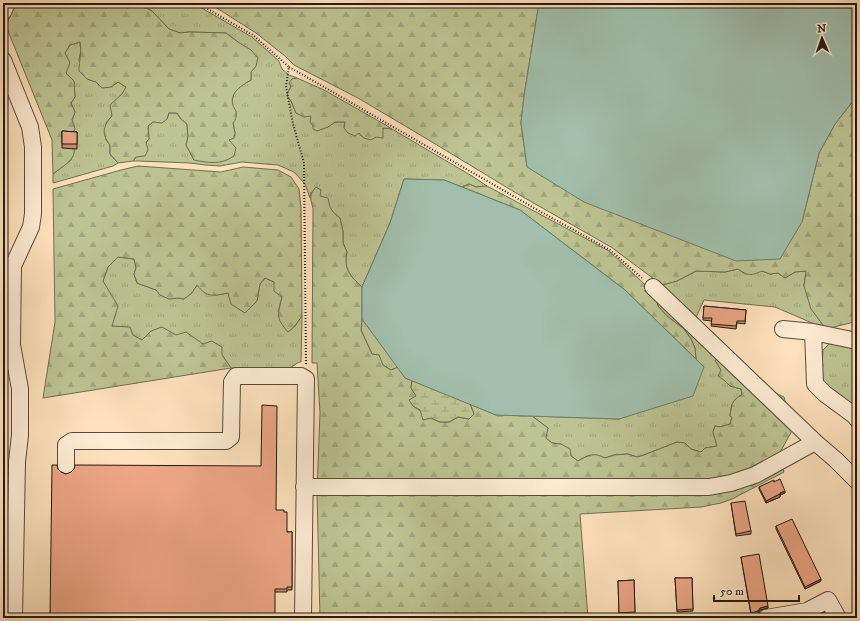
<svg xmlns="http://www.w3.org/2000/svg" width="860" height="621" font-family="'IM FELL DW Pica',serif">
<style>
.grass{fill:url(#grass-tufts);stroke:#706e52}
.forest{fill:url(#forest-firs);stroke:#706e52}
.wetland{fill:url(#wetland-marsh);stroke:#706e52}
.water{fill:#a1bfac;stroke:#6f7d6e}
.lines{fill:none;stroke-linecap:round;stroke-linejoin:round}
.minor-casing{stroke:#5a4b3c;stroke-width:18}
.path{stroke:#231911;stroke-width:2;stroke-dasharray:1 2;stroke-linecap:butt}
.minor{stroke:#feecd4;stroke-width:16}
.wall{fill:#cb8f73;stroke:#231911}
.shaded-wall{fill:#a5745e;stroke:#231911}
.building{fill:#eca686;stroke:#231911}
</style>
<defs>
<pattern id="grass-tufts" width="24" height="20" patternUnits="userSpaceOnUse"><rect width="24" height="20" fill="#bdc493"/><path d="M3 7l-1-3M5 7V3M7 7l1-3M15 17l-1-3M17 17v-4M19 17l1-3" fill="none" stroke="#a2a87e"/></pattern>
<pattern id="forest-firs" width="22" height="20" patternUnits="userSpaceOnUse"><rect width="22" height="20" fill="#bdc493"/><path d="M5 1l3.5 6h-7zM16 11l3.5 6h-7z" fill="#a2a87e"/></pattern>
<pattern id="wetland-marsh" width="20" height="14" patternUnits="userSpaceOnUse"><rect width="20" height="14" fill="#bdc493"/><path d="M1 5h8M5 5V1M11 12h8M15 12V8" fill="none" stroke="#a2a87e"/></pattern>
</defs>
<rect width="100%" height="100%" fill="#fee2bd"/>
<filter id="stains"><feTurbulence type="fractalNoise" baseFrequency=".005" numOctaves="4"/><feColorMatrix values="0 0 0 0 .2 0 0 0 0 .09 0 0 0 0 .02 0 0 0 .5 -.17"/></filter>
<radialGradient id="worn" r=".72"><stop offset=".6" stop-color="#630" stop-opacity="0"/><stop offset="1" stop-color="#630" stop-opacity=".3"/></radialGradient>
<!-- grass -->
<path class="grass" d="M99 3H193L252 37 279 61 282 69 289 75 297 78 292 79 291 86 288 92 287 96 291 101 296 113 311 116 321 129 328 127 335 122H345L364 138 383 128 392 129 472 176 487 186 476 187 469 184 462 187 444 180 404 179 390 223 362 287C351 277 343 269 347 252L343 243V232L340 218 334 213 320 196 311 192 310 198 305 184 294 172 278 165 242 162 220 166 205 165 190 163 139 161H133L149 139 148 126 153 122 167 119 169 113H177L181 119 187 124 188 137 186 145 194 160 229 140 235 133C233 124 229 99 235 92 239 86 245 83 251 80V72L256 66 238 42 226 33 189 32 180 33 169 29 152 11 140 5 127 8 119 3 106 8Z
M80 42 81 50 79 60 87 79 111 87 118 82 127 87 122 94 112 116 106 123V140L110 145V154L118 163 113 166 53 183V174L71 160 70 138 75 129 72 120 75 112 71 103 75 97 74 81 65 73V53L70 45Z
M118 257 134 259 136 268 134 274 137 283 156 290 169 299 178 298 184 299 197 285 215 295 228 293 257 301 260 284 265 278 274 282 282 297 278 312 294 327 302 316 301 362H299L290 368H231L222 355 203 344 176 335 151 331 142 340 112 326 103 281 108 267Z
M738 269 745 274 762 271 770 274 778 273 785 278 795 272 806 271 804 286 826 329 775 307 704 300 693 324 662 285 677 281 696 271 725 272Z
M654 293 730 364 715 360 721 370 725 381 730 386 741 389 742 395C732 400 731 405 730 416L732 417 730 424 720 427 715 426 713 432 717 446 705 448 701 452 691 449 677 442 644 455 637 457 628 454 614 455 605 458 587 456 578 461 571 456 561 444 552 443 545 438 548 428 532 416 619 419 704 367 696 359 695 348 691 339 684 329 667 316 658 306Z
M362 319 398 367 391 370 383 365 372 354 361 330Z
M830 343 857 347V407L826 387 821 381 823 350Z"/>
<!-- forest -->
<path class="forest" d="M15 3H99L106 8 119 3 127 8 140 5 152 11 169 29 180 33 189 32 226 33 238 42 251 50 258 58 256 66 251 72V80C242 85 229 93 233 105 233 107 235 109 236 111 237 115 236 120 233 123L235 133 234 138 229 140 236 148 234 156C221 165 209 163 194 160L186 145 188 137 187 124 181 119 177 113H169L167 119 162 123 153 122 148 126 149 139 146 142 148 150 145 156 136 157 133 161 118 163 110 154V145C101 134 103 126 112 116L110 105 122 94 126 87 118 82 111 87 102 88 96 82 87 79 79 71C79 61 82 51 80 42L70 45 65 53 70 63 66 73 74 81 75 97 71 103 75 112 72 120 75 129 70 138C72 141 74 144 74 147 77 160 61 167 53 174L52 140 6 26Z
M209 3H539L524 96 521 123 527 167 802 222 819 153 835 124 857 96V247L856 257 854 322 826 329 811 309 804 286 806 271 795 272 785 278 778 273 770 274 762 271C751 276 748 276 738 269L725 272 696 271 677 281 662 285 611 247 516 193 427 139 358 98 294 65 285 56 256 33Z
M297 78 324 90 384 124 392 129 383 128V138L376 137 371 140 364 138 359 133 355 136 348 133 344 128 345 122H335L328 127 317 131 313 129V126L310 122 311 116 304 117 296 113 291 101 287 96 288 92 291 87 289 83 292 79Z
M138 166 221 172 243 167 278 170 291 177 299 189 301 208 302 316 294 327 288 332C275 317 278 315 282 297L274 291V282L265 278 260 284 257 301 245 313 231 304 228 293C213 296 207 298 197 285L192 293 184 299 178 298 169 299 160 295 156 290 137 283 134 274 136 268 134 259 118 257 108 267 103 281 118 306 112 326 130 327 133 335 142 340 151 331 162 327 176 335 186 332 203 344 212 341 222 347V355L231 368 43 398 55 322 53 189 121 170Z
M469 184 476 187 487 186 609 251 654 293 658 306 667 316 684 329 691 339 695 348 696 359 625 290 520 210 462 187Z
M316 187 321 190 320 196 328 198C330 209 331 211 340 218L343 232V243L347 252C343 269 351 277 362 287V319L361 330 372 354 379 355 383 365 391 370 398 367 405 378 412 380 411 388 416 396 413 406 431 418 440 422H449L458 417 469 419 474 414 470 404 496 415 532 416 548 428 546 438 552 443 561 444 570 449 571 456 578 461C589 455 593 452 605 458L614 455 628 454 637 457 644 455 677 442 685 443 691 449 701 452 705 448 717 446 713 432 715 426 720 427 730 424 732 417 730 416C732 405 731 400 742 395L741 389 730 386 725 381 718 376 721 370 715 360 717 359 769 390 784 397 793 429 778 456 784 472 732 499 721 503 701 507 580 514 588 618H320L317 492 320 413 317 363H312L313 208C310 198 309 195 316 187Z"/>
<!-- wetland -->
<path class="wetland" d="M412 380 470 404 474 414 469 419 458 417 449 422H440L431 418 423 420 420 410 413 406 409 400 416 396 411 388Z"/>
<!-- water -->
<path class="water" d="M539 3H857V96L835 124 819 153 802 222 780 259 736 261 584 202 527 167 521 123 524 96Z
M404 179 444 180 520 210 625 290 704 367 693 396 619 419 496 415 405 378 362 319V287L390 223Z"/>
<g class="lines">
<defs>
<path id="minor" d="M3 12 7 3
M3 60 30 127 33 147V214L31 227 13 266 12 345 20 389V435L17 462 14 618
M653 287 815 442 836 460 857 481
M783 329 813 332 857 341
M813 332 815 384 825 394 855 416 857 419
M66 467V445L72 441H226L231 437 232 382 236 376H301L306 379 303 618
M304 487H709L731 483 755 475 815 442
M766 618 807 611 828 600 838 618"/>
</defs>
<!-- minor casing -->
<use href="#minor" class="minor-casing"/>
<!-- path -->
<path class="path" d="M197 3 253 35 289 67 286 86 293 124 304 163 306 365
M289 67 534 208 610 250 643 279"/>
<!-- minor -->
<use href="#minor" class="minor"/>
</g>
<!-- wall -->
<path class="wall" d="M62 131 77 132V149L62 148Z
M704 306 746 310 745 324 737 323 736 329 711 326 712 321 703 320Z
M58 469 61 472 66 474 276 510 287 532H292V590H287V592H275L50 618Z
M774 482 785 493 780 495V497L766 503 759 489V487Z
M731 503 751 531V534L736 536Z
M776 526 821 581 805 589 776 529Z
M741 557 768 608 760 610 758 614 751 615Z
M675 578H692L693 611 677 612Z
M634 580 635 614 619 615 618 581Z"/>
<!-- shaded-wall -->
<path class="shaded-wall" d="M785 491V493L780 495V497L766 503V501Z
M821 579V581L805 589V587Z
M768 606V608L760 610 758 614V611L760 608Z"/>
<!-- building -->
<path class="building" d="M62 131 77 132V144H62Z
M704 306 746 310 745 321H737L736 326 711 324 712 318H703Z
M262 405 277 406 276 510H284V512H287V532H292V587H287V589H275V618H50L52 465H57L58 469 61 472 66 474 71 472 74 469 75 465 261 466Z
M780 479 785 491 780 493V494L766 501 759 487 774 480V482Z
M745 501 751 531 736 534 731 503Z
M792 519 821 579 805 587 776 526Z
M759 554 768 606 760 608 758 611 751 613 741 557Z
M675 578H692L693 609 677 610Z
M634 580 635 612 619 613 618 581Z"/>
<!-- margin -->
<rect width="860" height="621" fill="none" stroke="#fee2bd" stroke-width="16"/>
<rect x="4" y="4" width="852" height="613" fill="none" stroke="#231911" stroke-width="2"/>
<rect x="8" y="8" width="844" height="605" fill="none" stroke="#231911"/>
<!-- north arrow -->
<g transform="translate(822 38) rotate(358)" stroke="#feecd4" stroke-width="3" paint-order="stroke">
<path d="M0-3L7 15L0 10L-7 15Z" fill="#231911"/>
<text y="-6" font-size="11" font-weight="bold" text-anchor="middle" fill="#231911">N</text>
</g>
<!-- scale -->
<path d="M714 595v6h85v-6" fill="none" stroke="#231911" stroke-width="2"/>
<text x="720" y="595" font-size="12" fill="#231911" stroke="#feecd4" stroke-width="3" paint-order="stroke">50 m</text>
<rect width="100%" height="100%" filter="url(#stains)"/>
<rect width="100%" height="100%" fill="url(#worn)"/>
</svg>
